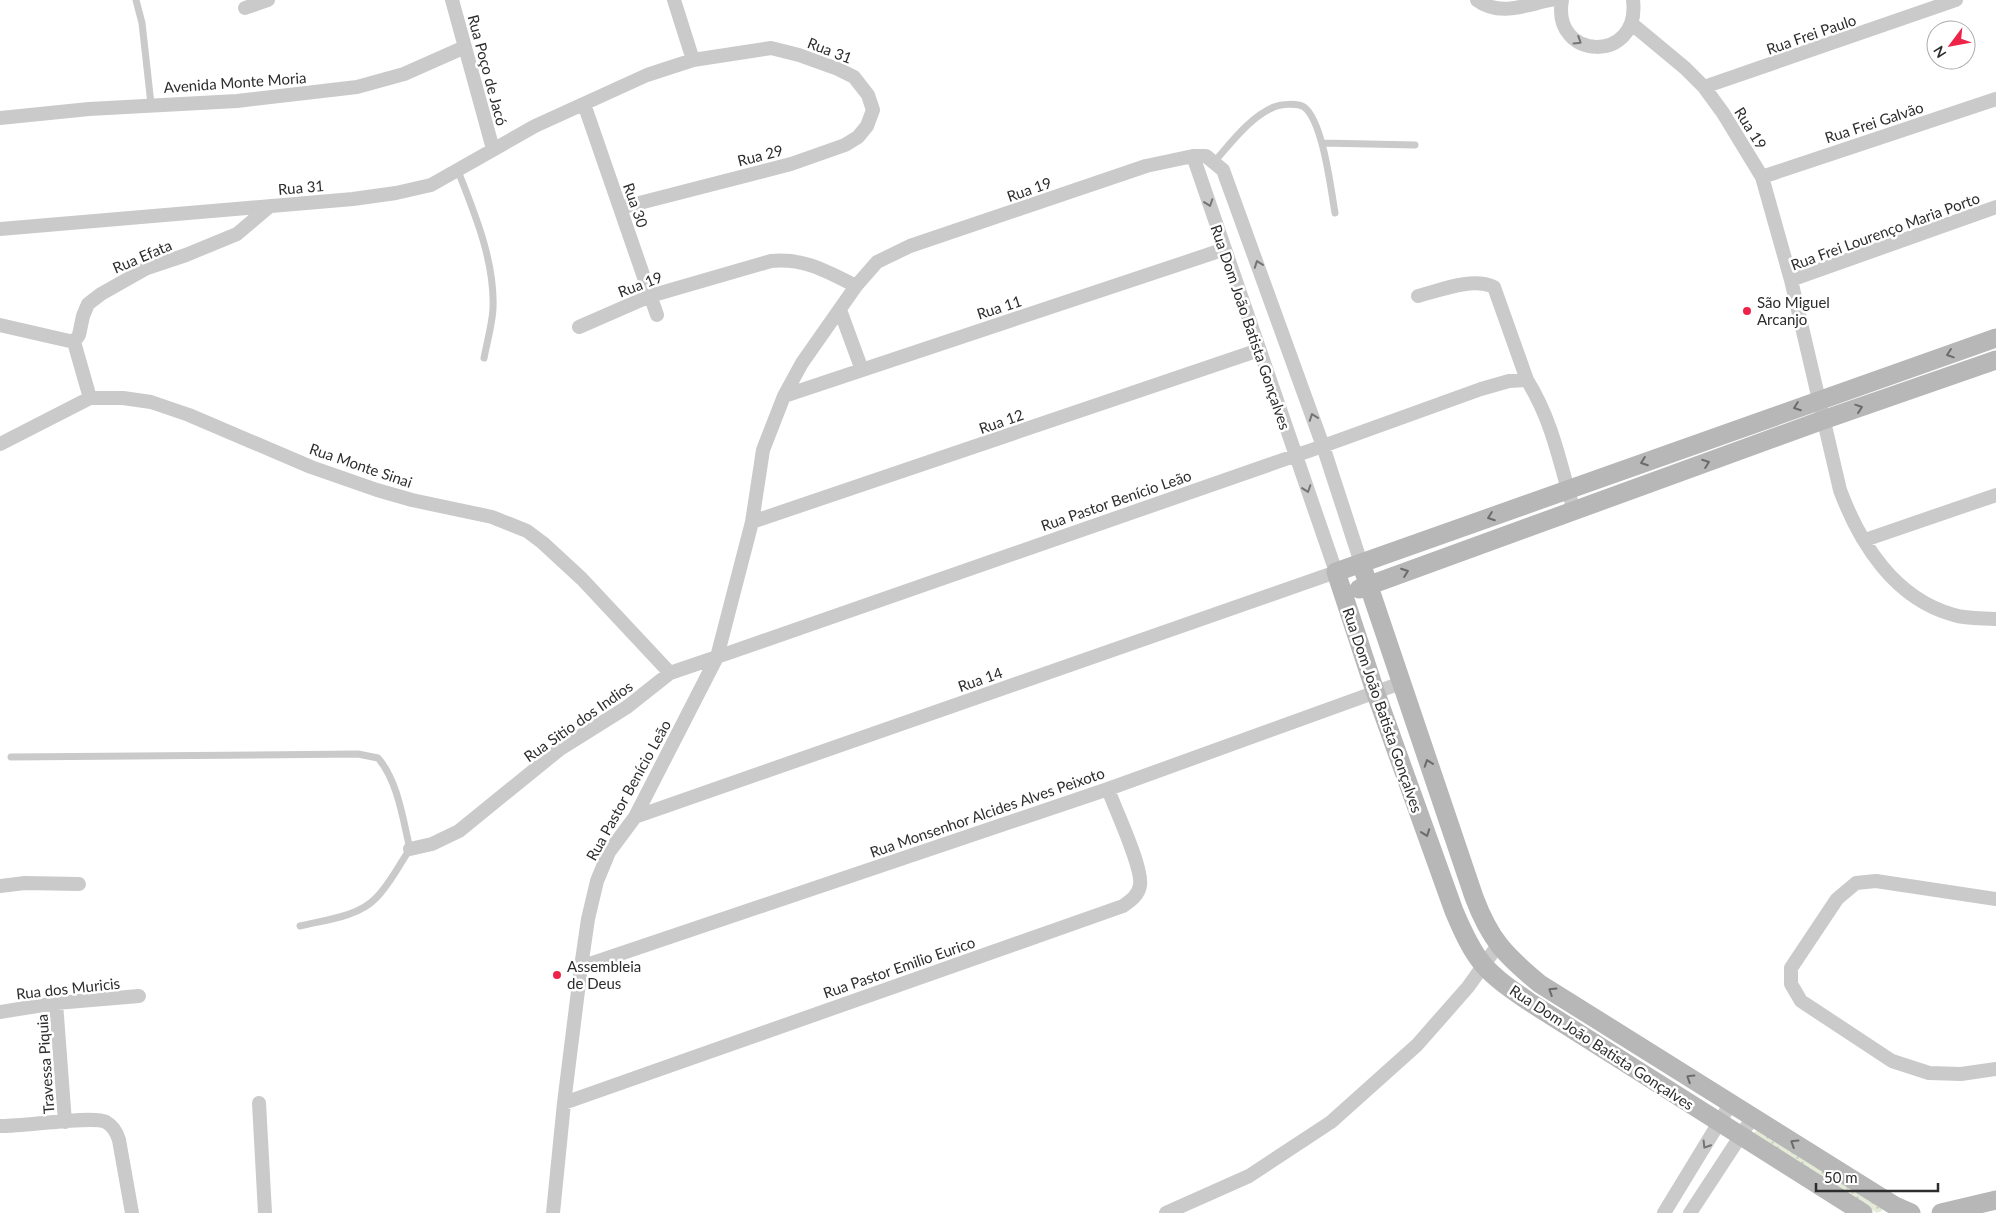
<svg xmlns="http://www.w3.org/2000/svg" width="1996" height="1213" font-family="Lato,sans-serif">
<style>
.green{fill:url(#green-dots)}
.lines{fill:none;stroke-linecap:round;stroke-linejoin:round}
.lane{stroke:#cacaca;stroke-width:7}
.street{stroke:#cacaca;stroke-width:14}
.secondary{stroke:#b7b7b7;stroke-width:19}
.oneway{stroke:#747474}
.oneway2{stroke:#6b6b6b}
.poi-dot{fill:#ef2347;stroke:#fff;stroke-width:2}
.labels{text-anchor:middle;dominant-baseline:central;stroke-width:5;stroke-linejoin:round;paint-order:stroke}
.street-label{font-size:15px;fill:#2d2d2d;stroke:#fff}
.poi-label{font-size:15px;fill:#2d2d2d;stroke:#fff;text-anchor:start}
</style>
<defs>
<pattern id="green-dots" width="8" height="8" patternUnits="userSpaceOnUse" patternTransform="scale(1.25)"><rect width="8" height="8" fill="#e5ebd9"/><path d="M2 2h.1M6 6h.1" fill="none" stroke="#c5cabb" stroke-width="1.8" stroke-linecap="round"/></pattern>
</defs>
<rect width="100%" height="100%" fill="#fff"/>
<!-- green -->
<path class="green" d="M1759 1130 1882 1206V1211L1877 1213 1755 1139 1754 1132Z"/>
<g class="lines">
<!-- lane -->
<path class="lane" d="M136 0 142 23 151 104
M1322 143 1415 145
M1214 162C1231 143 1250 117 1274 107 1281 104 1297 103 1304 107 1323 121 1331 190 1335 213
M458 171C475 214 495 262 493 309 492 325 487 342 484 358
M11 757 358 754 378 758C398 781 403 820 410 849 399 865 390 884 376 898 358 917 325 920 300 926"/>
<!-- street -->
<path class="street" d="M452 0 493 149
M674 0 693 60
M1477 0C1500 17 1525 5 1551 0
M1562 0C1551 61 1641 64 1633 0
M245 8 268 0
M1632 24 1685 68 1704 87 1723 113 1762 177 1791 280 1840 490C1860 544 1895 599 1954 615 1967 619 1983 618 1996 619
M1704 87 1956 0
M584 104 657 315
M0 118 89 109 237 101 357 87 404 74 465 47
M1762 177 1996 99
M0 229 353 199 396 193 431 185 535 126 647 75 693 60 771 48 799 55 838 69 854 77 868 95 873 110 867 126 858 137 845 145 791 164 620 208
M1791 280 1996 207
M1418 296C1441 290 1472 277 1494 287L1527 380
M840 310 862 370
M0 325 74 342
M579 327 650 296 771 261C805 258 826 271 856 286
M784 396 1225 249
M90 398 74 342 79 335 83 316 88 304 101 294 147 268 186 255 237 234 270 206
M0 444 90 398H123L151 402 189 415 311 467 377 490 412 500 492 517 527 531 543 543 582 579 670 673
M752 522 1259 350
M1865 540 1996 495
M635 817 1336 572 1193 156
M410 849 432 844 459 831 560 749 627 707 670 673 717 657 752 522 763 450 784 396 802 363 856 286 877 262 910 246 1146 166 1193 156H1206L1223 170 1323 446 1361 563
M0 886 25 883 79 884
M1996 899 1876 881 1856 883 1837 899 1791 968V984L1801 1001 1892 1061 1929 1073 1961 1074 1996 1069
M581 967 1108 789 1401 683
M56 1003 65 1122
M0 1012 56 1003 139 996
M259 1103 265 1213
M564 1103 1123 906C1130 901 1139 895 1140 885 1143 867 1115 809 1108 789
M0 1126C21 1127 93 1115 106 1122 113 1126 117 1133 119 1140L132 1213
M553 1213 564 1103 581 967 588 919 597 881 609 852 635 817 717 657 1323 446 1481 389 1509 381 1527 380C1553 422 1560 464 1574 511
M1166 1213 1249 1176 1331 1122 1417 1045 1468 987 1498 945
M1664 1213 1731 1103
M1690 1213 1753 1117"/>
<!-- secondary -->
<path class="secondary" d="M1361 563 1474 897C1490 940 1505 955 1540 984L1895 1206 1911 1213
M1359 589 1823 420 1996 360
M1863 1213 1531 1003C1484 971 1476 963 1454 911L1375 691 1336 572 1996 338
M1941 1213 1996 1200"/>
</g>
<!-- one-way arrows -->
<defs><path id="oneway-chevron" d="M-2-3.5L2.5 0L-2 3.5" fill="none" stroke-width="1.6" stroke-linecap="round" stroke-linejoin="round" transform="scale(1.25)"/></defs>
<g class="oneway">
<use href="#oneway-chevron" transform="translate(1578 41) rotate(32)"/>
<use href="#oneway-chevron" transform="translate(1209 203) rotate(71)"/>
<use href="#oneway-chevron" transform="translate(1258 264) rotate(-110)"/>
<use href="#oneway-chevron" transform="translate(1313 417) rotate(-110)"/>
<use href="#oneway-chevron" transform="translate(1307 489) rotate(71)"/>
<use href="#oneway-chevron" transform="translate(1706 1145) rotate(122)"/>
</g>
<g class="oneway2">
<use href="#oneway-chevron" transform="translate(1950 354) rotate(161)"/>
<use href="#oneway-chevron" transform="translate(1797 407) rotate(160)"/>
<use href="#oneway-chevron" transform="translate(1859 408) rotate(-19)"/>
<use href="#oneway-chevron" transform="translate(1644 462) rotate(160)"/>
<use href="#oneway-chevron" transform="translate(1706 463) rotate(-20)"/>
<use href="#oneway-chevron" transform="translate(1491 517) rotate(160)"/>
<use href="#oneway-chevron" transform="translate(1405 572) rotate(-20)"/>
<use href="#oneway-chevron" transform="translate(1428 763) rotate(-109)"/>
<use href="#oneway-chevron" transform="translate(1426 833) rotate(70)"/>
<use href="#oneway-chevron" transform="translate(1552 991) rotate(-148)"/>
<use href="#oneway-chevron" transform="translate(1690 1078) rotate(-148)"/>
<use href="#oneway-chevron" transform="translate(1794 1143) rotate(-148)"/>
</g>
<!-- markers -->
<g class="poi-dot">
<circle cx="1747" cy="311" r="5"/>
<circle cx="557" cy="975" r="5"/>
</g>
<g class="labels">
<!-- street labels -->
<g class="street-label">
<text transform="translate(1811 34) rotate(-19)">Rua Frei Paulo</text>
<text transform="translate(830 50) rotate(21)">Rua 31</text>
<text transform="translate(488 70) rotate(75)">Rua Poço de Jacó</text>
<text transform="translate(235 82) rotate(-4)">Avenida Monte Moria</text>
<text transform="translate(1874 122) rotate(-18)">Rua Frei Galvão</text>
<text transform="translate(1751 128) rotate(58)">Rua 19</text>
<text transform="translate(760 155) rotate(-14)">Rua 29</text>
<text transform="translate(301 187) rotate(-5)">Rua 31</text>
<text transform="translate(1029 189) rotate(-19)">Rua 19</text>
<text transform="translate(636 205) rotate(71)">Rua 30</text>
<text transform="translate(1885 231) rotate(-20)">Rua Frei Lourenço Maria Porto</text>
<text transform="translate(142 256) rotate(-23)">Rua Efata</text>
<text transform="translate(640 284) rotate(-21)">Rua 19</text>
<text transform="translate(999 307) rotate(-18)">Rua 11</text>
<text transform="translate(1251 327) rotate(71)">Rua Dom João Batista Gonçalves</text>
<text transform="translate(1001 421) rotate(-19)">Rua 12</text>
<text transform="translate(361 465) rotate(19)">Rua Monte Sinai</text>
<text transform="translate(1116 500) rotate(-19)">Rua Pastor Benício Leão</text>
<text transform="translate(980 679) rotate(-19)">Rua 14</text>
<text transform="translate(1383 710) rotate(71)">Rua Dom João Batista Gonçalves</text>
<text transform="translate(578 721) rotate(-35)">Rua Sitio dos Indios</text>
<text transform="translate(628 790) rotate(-61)">Rua Pastor Benício Leão</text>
<text transform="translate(987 812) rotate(-19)">Rua Monsenhor Alcides Alves Peixoto</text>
<text transform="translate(899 967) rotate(-19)">Rua Pastor Emilio Eurico</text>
<text transform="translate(68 988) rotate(-6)">Rua dos Muricis</text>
<text transform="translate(1602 1047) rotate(33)">Rua Dom João Batista Gonçalves</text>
<text transform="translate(45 1064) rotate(-94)">Travessa Piquia</text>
</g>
<!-- poi labels -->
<g class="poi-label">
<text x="1757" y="302">São Miguel<tspan x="1757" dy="17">Arcanjo</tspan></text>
<text x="567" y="966">Assembleia<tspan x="567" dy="17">de Deus</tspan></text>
</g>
</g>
<!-- north arrow -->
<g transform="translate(1951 45) rotate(238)"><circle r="24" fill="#ffffff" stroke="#ababab"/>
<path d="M0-4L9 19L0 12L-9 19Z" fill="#ef2347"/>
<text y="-8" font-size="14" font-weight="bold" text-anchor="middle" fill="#2d2d2d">N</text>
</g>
<!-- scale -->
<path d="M1816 1183v8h122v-8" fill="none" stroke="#2d2d2d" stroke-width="2.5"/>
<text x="1824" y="1183" font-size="15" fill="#2d2d2d" stroke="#ffffff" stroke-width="4" paint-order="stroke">50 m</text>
</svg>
